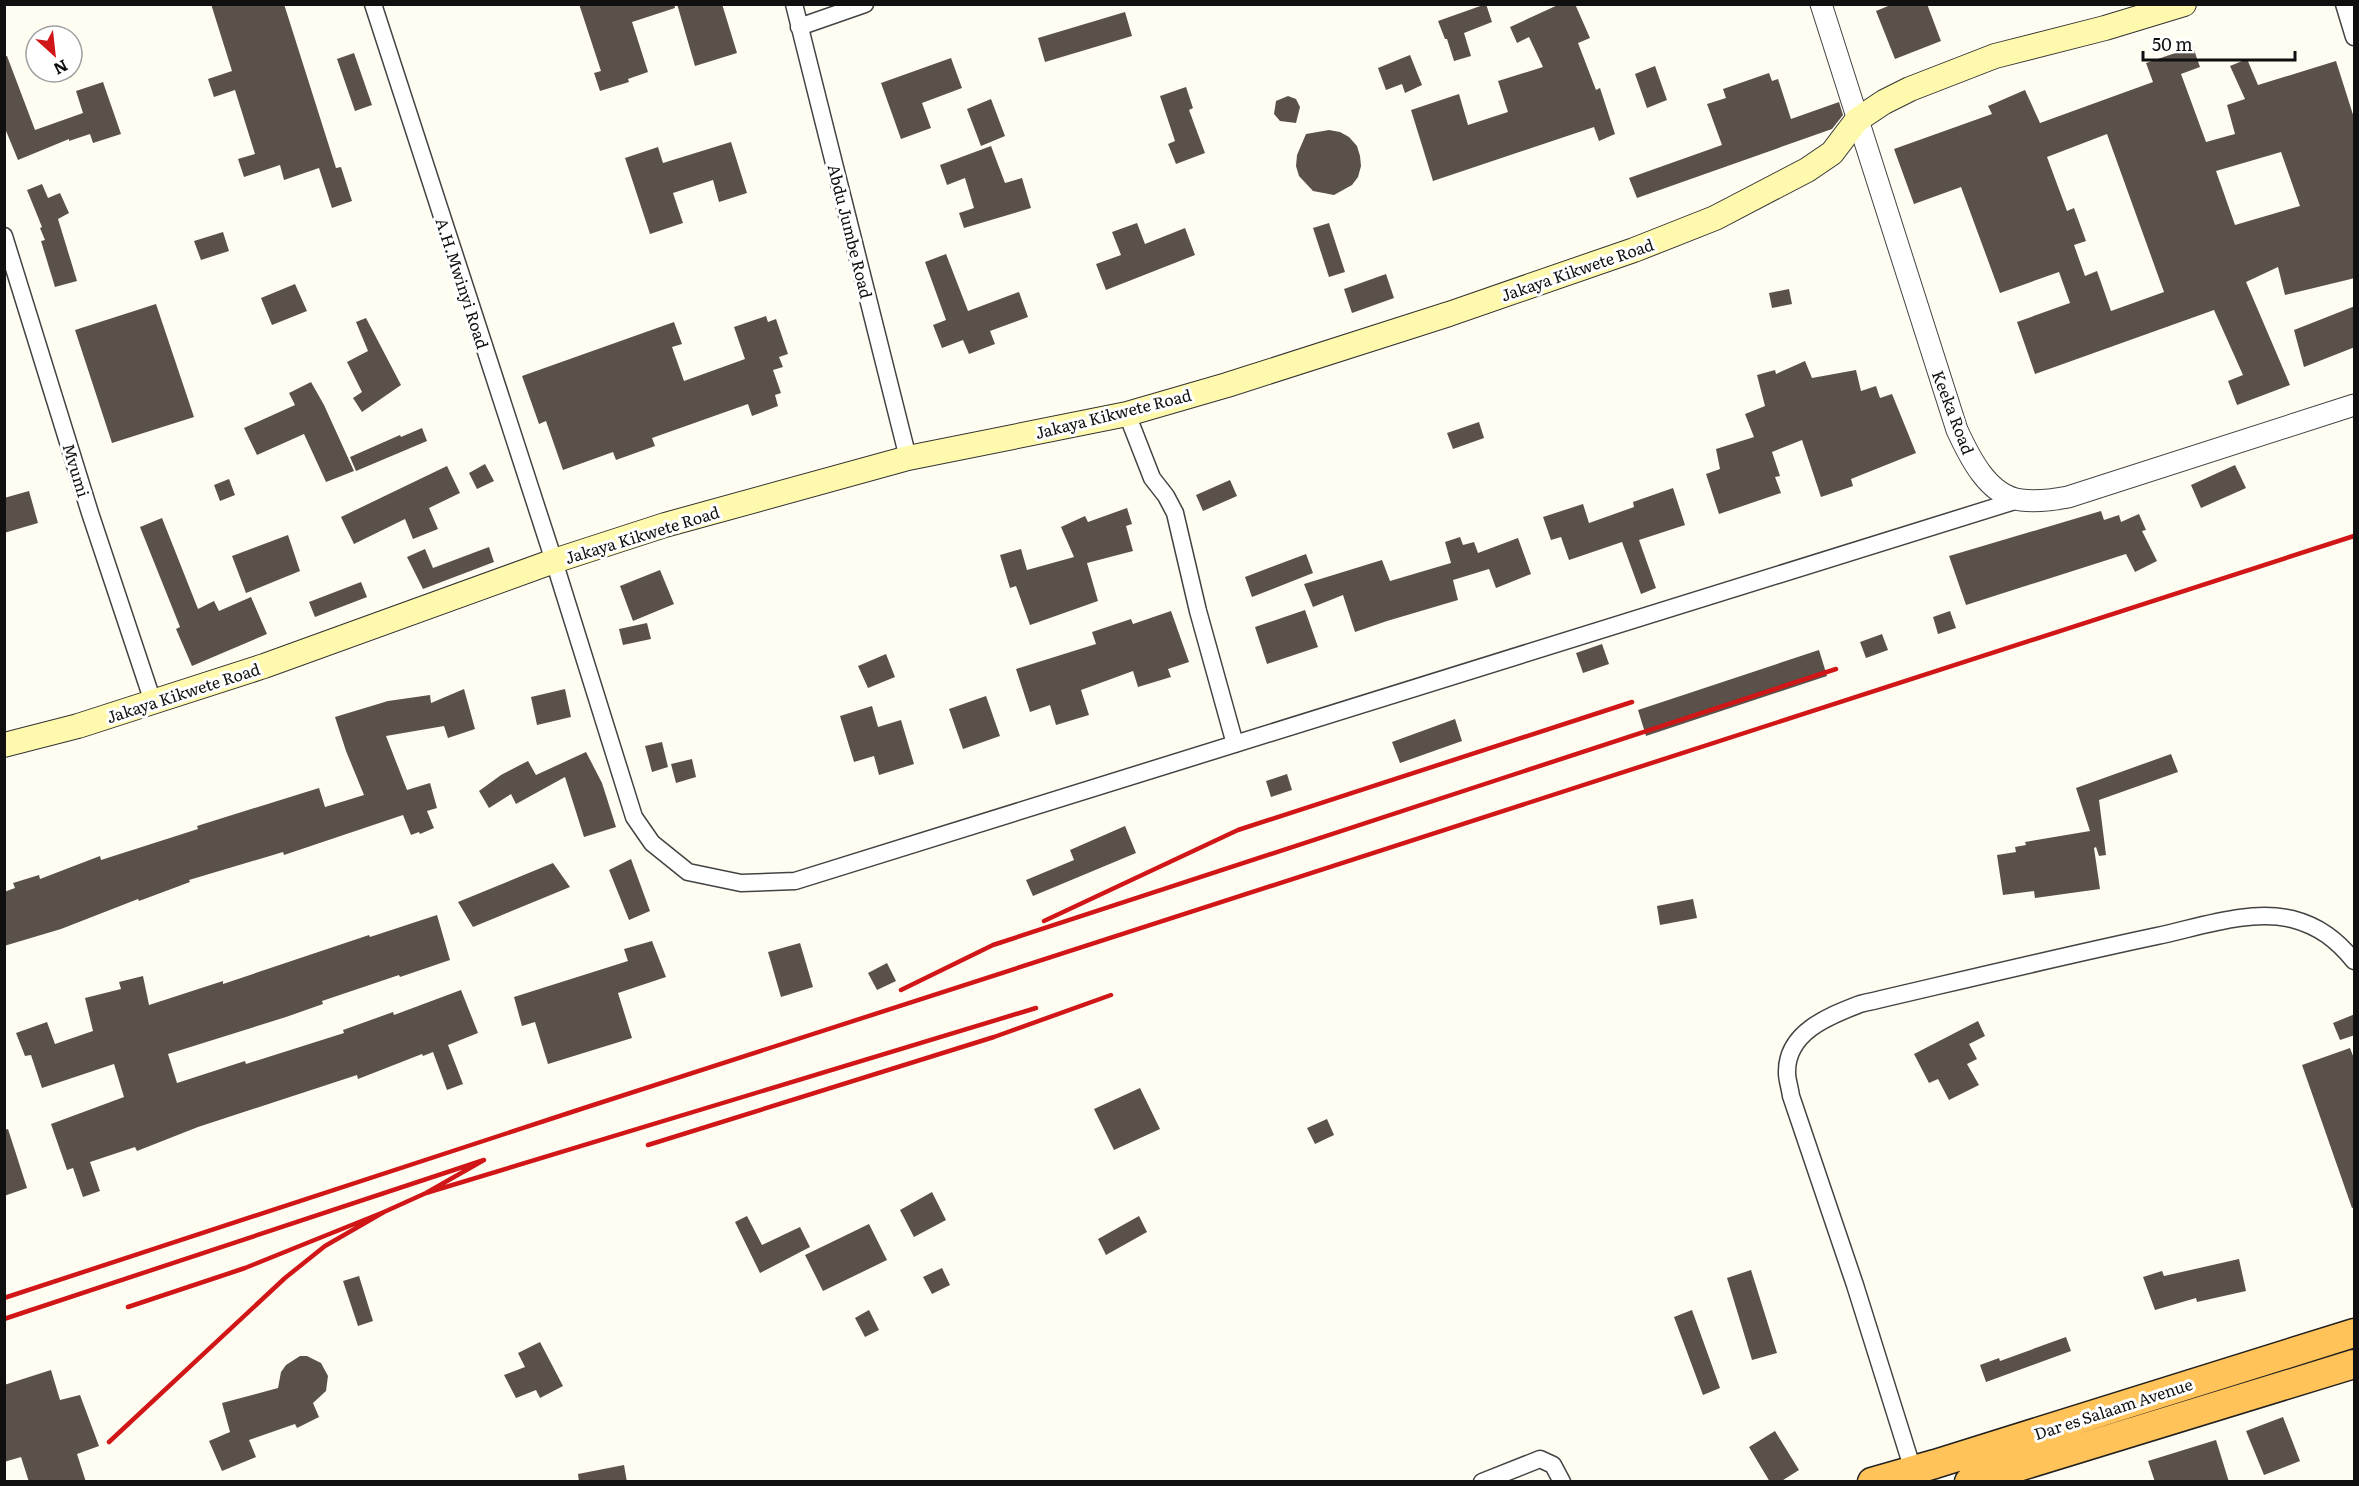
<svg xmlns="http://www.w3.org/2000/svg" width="2359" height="1486" font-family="Literata,serif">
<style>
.building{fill:#5a514b;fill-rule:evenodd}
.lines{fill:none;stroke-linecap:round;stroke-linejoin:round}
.minor-casing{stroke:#434343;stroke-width:19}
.tertiary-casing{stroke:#434343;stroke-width:23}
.secondary-casing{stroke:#323232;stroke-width:26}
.trunk-casing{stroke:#212121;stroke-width:31}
.minor{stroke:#fff;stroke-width:16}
.tertiary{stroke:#fff;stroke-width:21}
.secondary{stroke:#fff9ad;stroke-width:24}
.trunk{stroke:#ffc359;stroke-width:28}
.rail{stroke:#d11618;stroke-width:4.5}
.labels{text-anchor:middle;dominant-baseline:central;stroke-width:6;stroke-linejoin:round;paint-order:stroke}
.street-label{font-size:16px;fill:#101010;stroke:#fff}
</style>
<rect width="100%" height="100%" fill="#fffdf2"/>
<!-- building -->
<path class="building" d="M211 4H284L336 168 341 167 352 201 332 208 319 168 284 180 280 165 244 177 238 159 255 154 235 90 214 97 208 79 232 71Z
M579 4H674L675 8 632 22 648 72 628 79 629 82 600 91 594 73 601 71Z
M677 4H722L737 53 695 66Z
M1486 4 1492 22 1464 33 1471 56 1454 61 1447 39H1445L1438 21Z
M1560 4H1575L1590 38 1578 43 1596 90 1600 88 1615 134 1599 141 1594 127 1433 181 1411 110 1459 94 1468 125 1508 112 1498 81 1543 67 1529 37 1517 43 1510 27Z
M1893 4H1927L1941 41 1895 59 1876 11Z
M1125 12 1132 36 1045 62 1038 38Z
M2193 47 2200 67 2181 74 2206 142 2235 134 2227 105 2245 99 2230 66 2247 59 2258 85 2336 61 2355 121V278L2285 295 2278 267 2246 282 2290 385 2237 405 2228 381 2243 375 2214 310 2035 374 2017 322 2070 303 2059 272 2000 293 1961 187 1914 204 1894 149 1992 114 1988 106 2025 90 2040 123 2153 82 2146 63ZM2107 134 2164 292 2111 311 2097 271 2085 276 2074 245 2086 241 2074 208 2067 211 2047 157ZM2281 152 2300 206 2235 225 2216 171Z
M354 53 372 105 355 111 337 59Z
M1410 55 1422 85 1405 93 1402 84 1386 90 1378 68Z
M4 56H7L35 130 83 113 76 91 103 82 121 134 93 143 90 134 69 141V139L18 160 4 126Z
M951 58 962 88 922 103 931 128 901 139 881 83Z
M1655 66 1667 100 1647 108 1635 74Z
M1769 73 1772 81 1778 79 1791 119 1839 102 1843 115 1832 129 1637 198 1629 178 1722 145 1707 104 1726 98 1723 89Z
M1186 87 1193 108 1189 110 1205 153 1176 164 1168 144 1175 141 1160 96Z
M1288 96 1296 99 1300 107 1296 123 1280 121 1274 114 1276 101Z
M991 99 1005 136 981 146 967 109Z
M1329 130 1340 132 1349 137 1357 146 1360 156 1361 166 1358 177 1352 185 1334 195 1313 191 1299 176 1296 166 1297 155 1306 134Z
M731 142 747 193 719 202 713 180 673 193 683 223 650 234 625 158 658 147 663 163Z
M991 146 1005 183 1022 178 1031 208 964 228 959 213 974 208 965 178 947 185 940 165Z
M42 184 48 198 60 193 69 213 58 219 77 281 55 287 41 241 45 240 40 228 42 227 27 190Z
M1137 223 1145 244 1185 228 1195 255 1106 290 1096 264 1121 255 1112 232Z
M1329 223 1345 272 1329 277 1313 228Z
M223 232 229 251 201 260 194 241Z
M946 254 968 311 1019 292 1028 317 990 331 995 344 969 354 963 340 942 348 933 325 946 320 925 262Z
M1386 274 1394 298 1352 313 1344 289Z
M295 284 307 311 272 325 261 298Z
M1789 289 1792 304 1772 308 1769 293Z
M156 304 194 417 112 443 75 330Z
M2355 306V347L2304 367 2294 330Z
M766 316 768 322 776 319 788 354 779 357 783 367 773 370 781 393 775 395 778 406 752 416 748 404 652 438 655 446 616 460 613 452 563 470 546 421 539 424 522 376 674 322 682 344 672 347 684 381 745 359 734 327Z
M366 318 401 385 362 412 353 398 362 392 347 362 368 351 356 322Z
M1805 361 1812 378 1856 370 1861 391 1876 386 1880 398 1892 394 1916 453 1851 479 1853 486 1821 497 1802 440 1772 452 1780 476 1775 477 1781 493 1719 514 1706 474 1720 469 1716 449 1754 437 1745 414 1765 406 1757 375 1775 370 1776 374Z
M311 382 324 405 354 471 326 482 304 434 257 455 244 428 295 405 289 393Z
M1479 422 1484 438 1453 449 1447 433Z
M422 428 427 441 356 471 350 457 400 435 401 437Z
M485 464 494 481 477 489 469 473Z
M2235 465 2246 488 2201 508 2191 485Z
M447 466 460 493 429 508 438 529 413 539 405 519 354 544 341 517Z
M229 479 235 495 220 501 214 485Z
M1230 480 1237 496 1203 511 1196 495Z
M1673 488 1685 525 1639 540 1656 588 1641 594 1622 542 1569 560 1561 537 1551 540 1543 517 1583 504 1589 523 1634 507 1633 502Z
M29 491 38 523 4 533V498Z
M1127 508 1132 524 1126 526 1133 551 1087 563 1098 601 1030 625 1016 586 1010 588 1000 555 1021 549 1027 570 1074 557 1061 527 1085 516 1088 522Z
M2101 511 2104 520 2119 515 2121 522 2139 514 2146 530 2142 531 2157 561 2135 572 2126 554 1966 605 1949 556Z
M162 518 198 609 214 601 219 611 251 597 267 634 192 666 176 629 180 627 140 527Z
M288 535 300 571 246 593 232 556Z
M1460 537 1463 545 1474 542 1478 553 1518 538 1531 574 1496 588 1489 569 1453 580 1458 600 1387 621 1355 632 1343 595 1313 607 1304 584 1382 560 1390 581 1451 563 1445 542Z
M489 547 494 562 423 589 407 557 425 549 433 568Z
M1306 554 1313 573 1252 597 1245 577Z
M660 570 674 604 633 621 620 586Z
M361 582 367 597 315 617 309 602Z
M1305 610 1318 647 1267 664 1255 627Z
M1171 611 1189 662 1168 669 1171 677 1138 687 1133 671 1081 690 1089 715 1056 725 1050 705 1030 712 1016 669 1096 644 1092 632 1131 619 1133 624Z
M1950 611 1956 628 1938 634 1933 617Z
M647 623 651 639 623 645 619 629Z
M1882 634 1888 650 1866 658 1860 642Z
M1602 644 1609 664 1583 673 1576 653Z
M1819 650 1827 676 1646 736 1638 710Z
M886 654 895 677 868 688 858 666Z
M464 689 475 729 448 738 444 726 386 736 407 790 430 783 437 808 427 811 434 828 420 834 419 832 411 835 403 815 284 855 283 852 189 880 190 882 139 901 138 899 61 929 4 946V892L15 888 13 883 39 875 40 879 100 856 101 860 198 829 197 826 319 788 325 807 364 795 346 751 335 717 388 701 430 695 431 703Z
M565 689 571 717 537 725 531 697Z
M986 696 1000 736 963 749 949 709Z
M872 706 878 727 901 720 914 764 879 775 874 756 854 762 840 716Z
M1455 719 1462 741 1400 763 1392 742Z
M662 742 668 767 652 772 645 746Z
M586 752 602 783 616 827 584 837 565 777 516 804 511 794 489 808 479 791 501 775 528 761 536 775Z
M2171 754 2178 772 2099 800 2106 855 2099 856 2096 847 2094 848 2100 889 2035 898 2034 891 2003 895 1997 855 2016 852 2015 847 2026 845 2025 842 2090 831 2076 788Z
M692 759 696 777 676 783 671 764Z
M1287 774 1292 790 1271 797 1266 781Z
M1125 826 1136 853 1033 896 1026 880 1074 860 1070 850Z
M631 859 650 911 629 920 609 870Z
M553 863 570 887 473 927 458 902Z
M1693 899 1697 918 1660 925 1657 906Z
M437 915 450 960 400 977 399 975 322 1001 323 1004 286 1017 168 1054 177 1083 245 1061 246 1064 344 1033 343 1030 393 1012 394 1015 461 990 478 1033 448 1045 463 1084 447 1090 433 1052 423 1056 422 1054 358 1079 357 1075 198 1127 137 1151 135 1147 90 1162 100 1191 83 1197 73 1168 67 1170 51 1124 124 1097 114 1064 42 1088 31 1055 25 1056 16 1033 47 1022 55 1044 93 1031 85 998 121 989 119 982 143 976 149 1005 223 981V984L369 935 370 937Z
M652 941 666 977 618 993 632 1038 548 1064 535 1022 522 1026 514 997 628 961 624 949Z
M800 943 813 987 781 997 768 952Z
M887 963 896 981 877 990 868 973Z
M2355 1014V1035L2340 1040 2333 1023Z
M1978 1021 1985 1036 1969 1044 1977 1059 1967 1064 1979 1085 1949 1100 1938 1079 1929 1083 1914 1054Z
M2350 1048 2355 1061V1207L2352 1208 2302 1065Z
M1140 1088 1160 1129 1114 1150 1094 1109Z
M1327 1119 1334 1135 1315 1144 1307 1128Z
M8 1129 27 1188 4 1196V1130Z
M932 1192 946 1220 914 1237 900 1210Z
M747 1216 762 1245 800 1227 810 1247 760 1273 735 1222Z
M1139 1216 1147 1232 1106 1255 1098 1239Z
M869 1224 887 1260 823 1291 805 1255Z
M2239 1259 2246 1291 2197 1302 2196 1298 2155 1310 2143 1277 2162 1271 2164 1276Z
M942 1268 950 1285 932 1294 923 1277Z
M1751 1270 1777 1353 1752 1360 1727 1278Z
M359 1276 373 1321 358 1326 343 1281Z
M869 1310 879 1330 865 1337 855 1318Z
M1692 1310 1720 1388 1703 1395 1674 1317Z
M2066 1337 2071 1351 1986 1382 1980 1365 1999 1358 2000 1361Z
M540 1342 563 1386 540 1398 536 1390 516 1398 504 1375 525 1367 518 1353Z
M300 1356H307L321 1363 328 1376 326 1391 313 1403 319 1417 297 1428 295 1424 249 1440 256 1457 222 1471 209 1441 230 1432 222 1403 278 1388 281 1372 286 1365Z
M51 1370 60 1400 80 1395 99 1446 77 1454 86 1482H29L21 1457 4 1462V1385Z
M2283 1417 2300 1461 2264 1475 2246 1431Z
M1775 1431 1799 1470 1780 1482H1770L1749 1447Z
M2216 1440 2229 1482H2155L2148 1461Z
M624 1465 627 1482H579L578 1474Z"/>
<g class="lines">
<defs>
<path id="minor" d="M373 4 554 561 634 817 652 843 688 872 741 883 795 881 2018 500
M794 4 908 458
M2344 4 2354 37
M799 27 865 4
M4 236 90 513 153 702
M1127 414 1152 478 1166 496 1175 513 1198 611 1235 744
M1913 1470 1855 1285 1791 1096C1790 1088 1787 1080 1787 1073 1786 1032 1829 1016 1860 1004 1959 981 2058 957 2157 936 2200 927 2249 909 2292 919 2319 926 2337 940 2354 961
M1482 1482 1540 1459 1553 1465 1562 1482"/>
<path id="tertiary" d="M1821 4 1957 430C1969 456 1988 496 2021 500 2037 502 2052 500 2068 497L2354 405"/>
<path id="secondary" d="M4 745 78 726 264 666 554 561 665 525 908 458 1127 414 1227 385 1449 314 1634 250 1715 218 1807 170 1832 153 1857 120 1884 102 1910 89 1995 56 2105 28 2184 4"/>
<path id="trunk" d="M1872 1482 1935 1464 2354 1333
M1969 1482 2354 1364"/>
</defs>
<!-- minor casing -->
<use href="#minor" class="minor-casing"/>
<!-- tertiary casing -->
<use href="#tertiary" class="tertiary-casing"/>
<!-- secondary casing -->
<use href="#secondary" class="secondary-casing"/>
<!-- trunk casing -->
<use href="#trunk" class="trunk-casing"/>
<!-- minor -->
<use href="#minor" class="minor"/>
<!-- tertiary -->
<use href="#tertiary" class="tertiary"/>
<!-- secondary -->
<use href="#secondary" class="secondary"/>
<!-- trunk -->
<use href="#trunk" class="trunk"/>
<!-- rail -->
<path class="rail" d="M1044 921 1238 830 1632 702
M901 990 993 945 1836 669
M648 1145 994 1037 1111 995
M426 1193 1036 1008
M4 1298 581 1109 2354 536
M4 1319 484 1160 426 1193 384 1212
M109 1442 285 1278 325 1246 384 1212 245 1268 128 1307"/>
</g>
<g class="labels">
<!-- street labels -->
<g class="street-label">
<text transform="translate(851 231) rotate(76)">Abdu Jumbe Road</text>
<text transform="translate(1577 269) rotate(-19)">Jakaya Kikwete Road</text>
<text transform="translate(463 283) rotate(72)">A.H.Mwinyi Road</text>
<text transform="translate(1954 412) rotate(69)">Keeka Road</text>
<text transform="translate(1113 413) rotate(-14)">Jakaya Kikwete Road</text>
<text transform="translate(77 470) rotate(73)">Mvumi</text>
<text transform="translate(642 534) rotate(-17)">Jakaya Kikwete Road</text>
<text transform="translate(183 692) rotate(-18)">Jakaya Kikwete Road</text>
<text transform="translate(2113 1408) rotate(-18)">Dar es Salaam Avenue</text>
</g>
</g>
<!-- border -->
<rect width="2359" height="1486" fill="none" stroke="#101010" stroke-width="12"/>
<!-- north arrow -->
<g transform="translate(54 54) rotate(153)"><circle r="28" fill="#ffffff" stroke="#9f9f9f" stroke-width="1.5"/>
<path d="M0-4.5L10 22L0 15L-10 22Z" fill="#d11618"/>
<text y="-9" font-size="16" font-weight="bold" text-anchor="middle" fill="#101010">N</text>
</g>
<!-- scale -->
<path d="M2143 51v9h152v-9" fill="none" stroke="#101010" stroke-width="3"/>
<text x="2152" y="51" font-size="18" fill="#101010" stroke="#ffffff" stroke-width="4.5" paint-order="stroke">50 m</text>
</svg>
